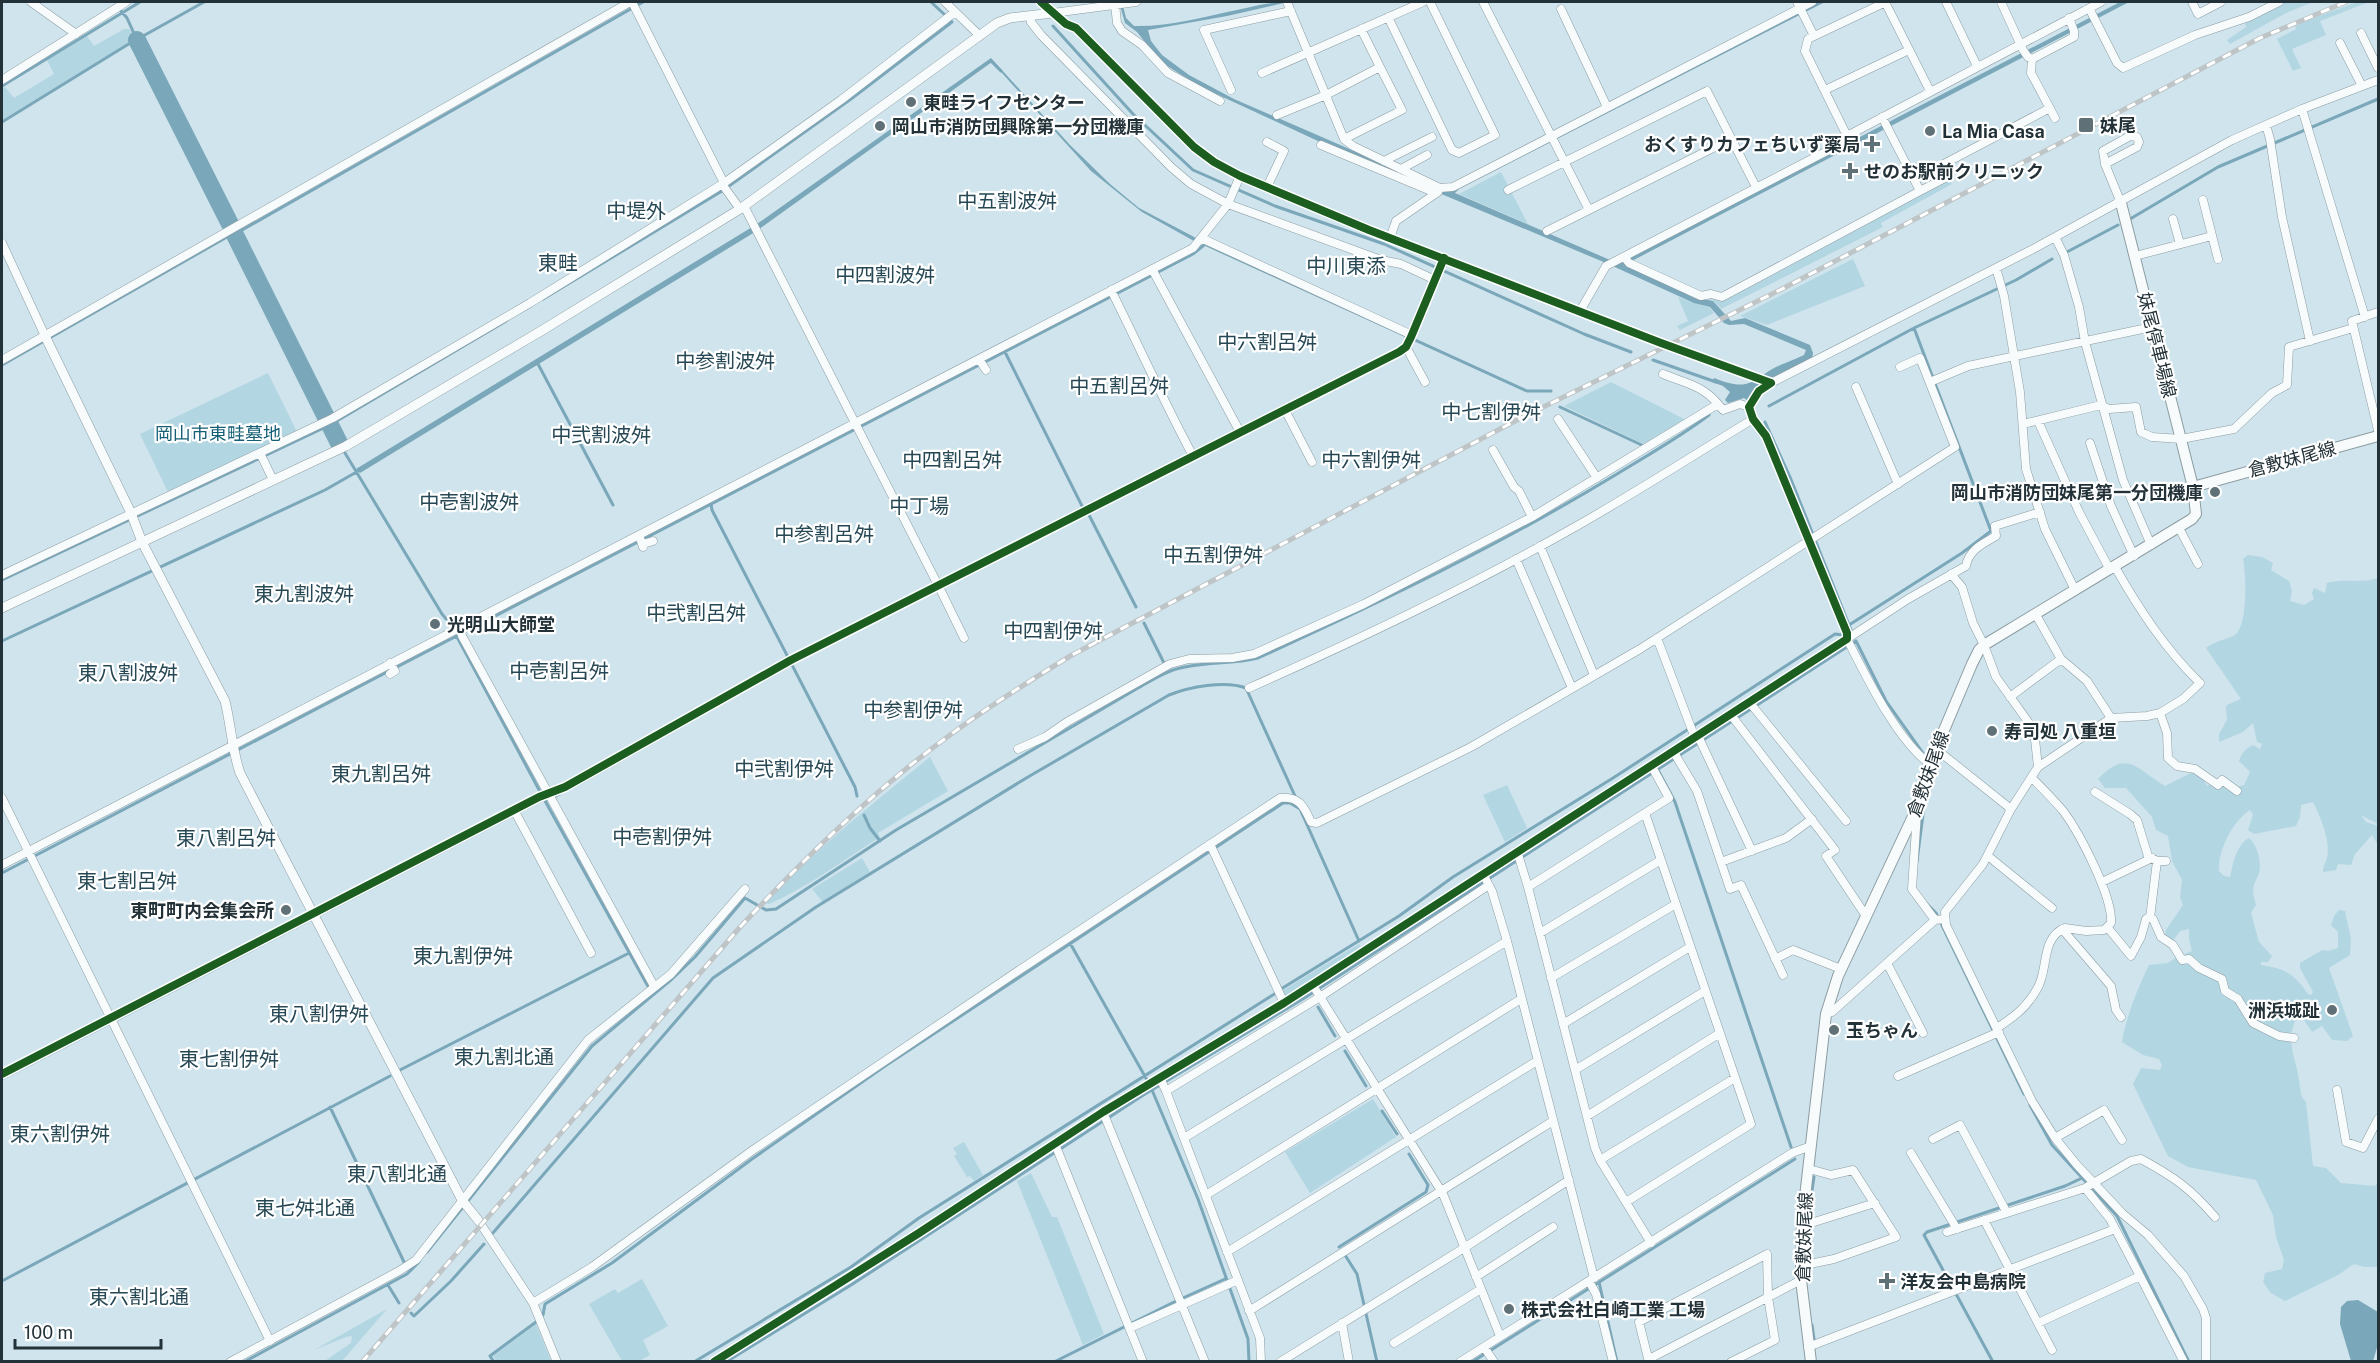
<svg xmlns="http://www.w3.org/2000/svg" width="2380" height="1363" font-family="'Public Sans','Noto Sans JP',sans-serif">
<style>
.green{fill:#b3d6e3}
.water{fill:#7aa7b9}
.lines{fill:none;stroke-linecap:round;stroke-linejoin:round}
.stream{stroke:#7aa7b9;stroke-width:3}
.river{stroke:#7aa7b9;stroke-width:18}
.minor-casing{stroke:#8c9ca2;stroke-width:9}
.tertiary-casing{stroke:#8c9ca2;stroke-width:10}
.secondary-casing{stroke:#8c9ca2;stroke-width:12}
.minor{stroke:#f8fbfc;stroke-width:8}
.tertiary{stroke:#f8fbfc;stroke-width:9}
.secondary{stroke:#f8fbfc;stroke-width:10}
.rail-casing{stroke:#bfc5c7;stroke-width:5}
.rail{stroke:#fff;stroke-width:3;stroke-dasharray:9;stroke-linecap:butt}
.cycleway-casing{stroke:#fff;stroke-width:11}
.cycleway{stroke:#1b5e20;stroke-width:8}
.poi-dot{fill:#5f7077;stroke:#fff;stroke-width:2}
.labels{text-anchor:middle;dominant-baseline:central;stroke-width:4.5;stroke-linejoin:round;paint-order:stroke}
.poi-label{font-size:18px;font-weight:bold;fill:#233238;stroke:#fff;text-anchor:start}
.street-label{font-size:18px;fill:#233238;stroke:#fff}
.park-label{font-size:18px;fill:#145e76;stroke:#fff}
.neighbourhood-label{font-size:20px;fill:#264854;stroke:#fff}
</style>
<rect width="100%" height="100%" fill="#cfe4ec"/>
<!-- green -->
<path class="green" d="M2285 2H2313L2286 13 2230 44 2227 40 2246 27 2244 21Z
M2357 2H2369L2320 21 2326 35 2292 49 2301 68 2293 71 2277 39 2296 29 2295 25Z
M124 29H130L132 34 131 41 2 120V89L5 87 14 98 54 74 47 60 87 36 94 46Z
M1501 172 1528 224 1459 194Z
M1949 179 1952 184 1881 223 1883 227 1721 309 1713 300 1701 298 1708 297 1723 300Z
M1853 259 1865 286 1767 325 1740 316Z
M1678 297 1710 308 1714 313 1680 330 1677 326 1688 321Z
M268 373 297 432 168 492 140 434Z
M1611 382 1686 420 1646 445 1564 406Z
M2248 555 2262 557 2273 563 2271 570 2289 581 2292 591 2290 601 2304 605 2314 599 2312 593 2314 588 2325 593 2327 583C2344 578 2361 584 2378 578V824L2361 815 2366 822 2378 826V845L2372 835 2355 854 2351 865 2338 864 2336 870 2323 872C2323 865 2326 863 2327 858 2331 841 2320 816 2313 802L2301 805 2300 817 2296 826 2254 834 2248 830 2253 815 2250 810C2232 822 2218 850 2219 871L2224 876 2230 877C2233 864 2236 845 2249 838 2257 844 2262 863 2259 873 2257 879 2253 884 2253 891 2253 895 2255 900 2256 905L2251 913 2259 942 2272 956 2268 962H2261V965C2286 969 2293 973 2308 994L2311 995 2313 992 2300 968V963L2322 950 2328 951 2338 948V932L2331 925 2334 916 2339 910 2345 911 2351 939 2350 955 2329 968 2353 1036 2347 1041 2332 1040 2322 1026 2312 1032 2304 1020 2297 1018C2284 1040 2296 1057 2299 1080 2301 1089 2299 1095 2306 1102L2313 1166 2326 1168 2341 1183 2375 1186 2378 1182V1267H2364L2354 1264 2338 1275 2285 1301 2271 1293 2263 1282 2265 1273 2282 1269 2284 1260 2276 1237 2273 1215 2256 1180 2188 1167 2168 1156 2133 1084 2141 1068 2160 1070 2162 1065 2159 1059 2143 1055 2122 1042C2127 1014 2137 990 2149 965L2168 963 2177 957 2192 951 2189 939V929L2180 931 2172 942 2164 938 2166 930 2183 905 2180 897 2182 880 2172 861 2168 836 2156 830 2152 817 2126 788H2105L2098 779C2128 748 2137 770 2165 786L2195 771 2202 777 2207 786 2226 777 2237 787 2244 785 2250 772 2239 761C2241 754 2246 748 2253 745L2260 749 2262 744 2257 742 2253 723 2243 732 2219 742V734L2227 720 2226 708 2227 705 2241 699 2206 648C2216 640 2230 639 2236 634 2248 623 2246 575 2243 559Z
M930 757 948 791 878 833 880 837C844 860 808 887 769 904L765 903C816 849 873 803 930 757Z
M1507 785 1527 828 1505 842 1483 795Z
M862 858 870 872 823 902 812 889Z
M1359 944 1361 947 1285 997 1282 991Z
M1373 1099 1396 1137 1310 1193 1285 1152Z
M964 1142 983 1175 974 1181 970 1176 967 1177 954 1156 957 1154 953 1148Z
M1031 1173 1052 1217H1057L1104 1334 1083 1345 1017 1181Z
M642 1279 668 1326 643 1340 650 1355 639 1361H622L589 1304 615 1289 618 1293Z
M387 1309 342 1361H325L351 1343 352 1336 346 1337 314 1350Z
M536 1324 551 1361H496L493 1356Z"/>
<!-- water -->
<path class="water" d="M1119 2H1122L1126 18 1134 26C1168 27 1204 17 1237 10 1255 6 1270 2 1288 2L1227 16 1148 30 1151 41 1162 55 1189 75 1234 99 1444 190 1818 2H1825L1459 189 1455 193 1617 263 2118 3 2129 2 1626 264 1698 298 1713 301 1731 321 1745 318 1810 345 1813 353 1812 359 1777 376C1763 378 1756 391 1748 401L1744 398 1728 403 1725 400 1730 392 1723 386 1712 382 1714 378C1737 387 1747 388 1766 373 1775 366 1794 360 1804 355L1806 350 1744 324 1729 325 1724 323 1710 307 1694 303 1606 263 1346 154 1199 86 1161 62 1137 32 1125 23Z
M991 58 1070 145 1110 184 1139 208 1196 238 1194 241 1142 212 1091 171 992 62 755 232 360 473 356 469 757 224Z
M2358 1300 2378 1312V1344L2373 1361H2351L2340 1324 2341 1307 2347 1301Z"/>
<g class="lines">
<!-- stream -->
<path class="stream" d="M931 2 945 15
M121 11 127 18 137 40
M1053 26 1133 114 1193 170 1275 206 1384 244 1584 334 1631 352
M991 61 1001 71
M2 86 140 2
M2 122 127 45 204 2
M2130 219 2218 167 2378 99
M235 234 643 2
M1200 242 1527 391H1551
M2065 253 2118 225
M543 299 722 191 851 99 952 22 950 20
M1005 352 1084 510
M1653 360 1716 382
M538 364 613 505
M2 365 234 233
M1348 382 1399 356
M1769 406 1914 328 2016 280 2052 259
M1560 407 1646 447
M1765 422 1790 477 1853 635
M345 453 442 614 452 626
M711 504 712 510 855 787 857 796
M1088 513 1136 607
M2 580 330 425 506 321
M1144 623 1164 663
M1849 625 1962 553 1991 531 1914 328
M456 635 544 799 650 990
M2 641 325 490 360 470
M1856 641 1886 701 1923 753
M803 658 866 626
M395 668 1193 254 1204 245
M1658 770 1675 802 1791 1147
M575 786 708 711
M552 798 569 789
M864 815 870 828 880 841
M1917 861 1925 799
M2 873 389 671
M1926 903 1936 913 2024 1094
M1070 943 1147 1080
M1281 989 1399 916 1453 877 1613 778 1835 634 1843 635
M1318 1007 1335 1036
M1345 1051 1366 1086
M400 1070 629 953
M2 1079 544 799 548 800
M1152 1090 1198 1199 1248 1339 1249 1362
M2030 1105 2052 1145 2117 1216 2189 1362
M330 1107 404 1262
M1382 1111 1397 1134
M1810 1203 1814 1177
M492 1234 713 978 816 907 1028 777 1169 695C1189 687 1225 680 1246 688L1295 796
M1339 1247 1426 1192 1428 1185 1409 1154
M427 1252 592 1046 672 979 695 957 745 898 766 910 776 909 896 830 1138 688C1149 682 1161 674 1173 670 1200 661 1230 665 1258 658 1381 602 1502 544 1617 474 1648 455 1680 437 1709 415
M1345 1255 1357 1274 1377 1362
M2 1281 390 1076
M1599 1282 1617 1362
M388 1285 399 1303
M411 1313 414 1316 451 1281 484 1244
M543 1315 545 1304 612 1263 752 1159 885 1066 1283 803H1290L1300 809 1359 941
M1812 1325 1814 1339
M244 1362 407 1274 419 1262
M494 1362 490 1356 536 1322
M694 1362 851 1267 919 1218 1276 993
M726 1362 851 1285 1145 1094 1306 997 1856 641
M1054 1362 1174 1302 1225 1279
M1472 1362 1795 1159
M1993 1362 1924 1235 1927 1232 2065 1186 2082 1178"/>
<!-- river -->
<path class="river" d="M137 40 230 224
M233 231 339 443"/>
<defs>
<path id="minor" d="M31 2 76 34
M632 2 724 183
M945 2 980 36
M1287 2 1344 139 1353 146 1440 188 1453 187 1812 2
M1483 2 1589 210
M1797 2 1814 36
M1885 2 1930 91
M1946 2 1977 66
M2001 2 2023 50 2028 57 2032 59 2074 37V31L2069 18
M2192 2 2198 14 2221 2
M1115 4 1117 23 1122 31 1142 45 1168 73 1220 101
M2089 8 2117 63 2123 68 2195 35 2249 17 2279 2
M1561 9 1607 107
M1053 13 1136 2
M1030 16 1031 22 1041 35 1171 167 1191 184 1228 204 1381 260 1401 264 1435 280
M1388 17 1452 150 1459 153 1495 135 1430 2
M1361 29 1380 67
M2361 33 2378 68
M2340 43 2362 86
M2032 59 2031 73 2055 118
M1262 73 1423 2
M2 80 126 2
M1231 90 1204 30 1291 11
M1825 90 1909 50
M2302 109 2365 317
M1277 115 1326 95 1380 67 1402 110 1344 139
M2266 125 2270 139 2282 217 2310 341
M1847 136 1805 51 1808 39 1886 2
M1321 145 1436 193
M1384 161 1432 137
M2105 164 2137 147 2139 142 2137 137 2130 136 2103 151 2105 164 2121 203
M1401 169 1427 155
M722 184 740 209
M1267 187 1284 151 1267 142
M1508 190 1707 91 1756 187
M1920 191 1945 178 1940 166 2050 108
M2203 200 2218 259
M744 206 938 585
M2173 219 2180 244
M1547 231 1731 139
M2055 237 2064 255 2079 307 2085 342 2123 480 2151 545
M1201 238 1412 335
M1390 238 1396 221 1438 192
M2 243 46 338
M2135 256 2212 236
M1625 258 1629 263 1701 296 1711 294 1722 297 1920 191 1882 117
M1996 268 2004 296 2020 392 2026 469 2045 529 2075 590
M1152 269 1240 432
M1111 290C1139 346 1164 402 1193 456
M1580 311 1606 266 1831 149 1847 136 2101 2
M2378 312 2352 321 2378 430
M1406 347 1425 382
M979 359 986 370
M2 360 630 2
M1663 374C1685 383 1702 385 1718 404
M1930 382 1968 366 2152 327
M1771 383 2035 248 2232 140 2302 109 2378 80
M1856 387 1898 484
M1285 410 1312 462
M1558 419 1597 478
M2038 421 2079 512 2110 570
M2023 424 2101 405 2109 409 2136 407 2141 432 2152 437 2181 439 2234 429 2272 393 2287 385 2289 347 2353 328
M2090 443 2111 506 2134 556
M1493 450 1514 487 1519 491 1532 517
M260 453 273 480
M2179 528 2198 564
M639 535 643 547
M643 544 653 541
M1540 546 1594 675
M1516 559 1572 688
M1951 574 1962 587 1973 623 1984 645 1996 677 2034 730 2038 767
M2 575 333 418 530 303 724 183 841 100 955 12
M941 591 964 638
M2036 615 2061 659 2087 681 2111 718
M462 636 654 986
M1657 638 1695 738
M390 674 395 671 390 663
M1249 688C1360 639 1469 587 1575 527 1635 493 1694 455 1753 419
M2010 697 2061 659
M1750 703 1846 821
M2160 713 2167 733 2168 758 2177 766 2195 769 2218 785 2222 780 2237 791
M1731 715 1835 850 1826 856 1866 916
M1698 736 1752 851
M1018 749 1045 737 1067 722 1170 664 1189 659 1232 658 1254 654 1364 604 1532 517 1718 404 1723 410 1740 404 1749 407
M1936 749 2011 809 1983 864 1945 912 1946 925 2032 1101 2055 1138 2077 1165 2123 1214 2148 1235 2184 1276 2203 1309 2206 1318V1362
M1673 751 1697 791 1730 889 1741 885 1783 975
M1931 765C1897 741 1866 676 1847 639L1908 599 1966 566C1969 550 1982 544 1996 536L1995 526 2040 512
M2095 792 2130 814 2137 820 2148 856 2157 861H2166
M2 798 270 1341
M2011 809 2038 767 2111 718 2147 716 2160 713 2183 699 2200 683C2165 649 2139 609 2115 567
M514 810 591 953
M1917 813 1912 889 1935 920
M1210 844 1284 1003
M1517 851 1528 887 1595 1148 1600 1160 1651 1243
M1988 856 2052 908
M1721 862 1786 838 1812 819
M2 865 1193 248 1228 204 1240 176
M1483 874 1492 891 1507 941 1594 1278
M2102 882 2152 858
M1528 887 1669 798 1651 765
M2150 918 2157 861
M2108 928 2131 956 2141 937 2146 919 2149 917 2153 919 2161 937 2173 945 2182 960 2189 959 2199 968 2222 979 2225 991 2238 999 2253 1023 2279 1036 2294 1038
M2062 929 2111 986 2116 1010 2121 1017
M1540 933 1661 860
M1775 959 1793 950 1841 969
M1887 963 1923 1033
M1551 978 1676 904
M1312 984 1443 1194 1500 1336
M1826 1014 1832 1012 1935 920 1944 919
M1563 1024 1690 947
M1997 1028C2014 1017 2027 1007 2037 989 2049 970 2040 938 2065 928L2086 931 2104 930 2111 923C2113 897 2080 834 2064 812 2054 800 2043 789 2032 778
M1575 1070 1705 991
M2 1074 539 797 565 787 791 660 1399 352 1406 347 1411 337 1444 258
M1898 1076 1999 1032
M1160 1078 1166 1091 1260 1338 1261 1362
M2337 1090 2346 1142 2363 1148 2378 1119
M1166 1091 1320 997 1489 885
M1103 1112 1205 1362
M1587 1116 1720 1033
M1184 1138 1507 941
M2055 1138 2104 1110 2122 1140
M1933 1139 1960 1125 2007 1213
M1055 1144 1143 1362
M1911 1153 1957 1229
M1600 1160 1735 1078
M1206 1195 1521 999
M1626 1202 1751 1124 1645 813
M478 1220 533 1303 557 1362
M1984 1220 2052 1350
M1802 1223H1811L1875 1203
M1947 1232 2085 1188 2131 1161 2141 1159C2174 1177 2190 1188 2215 1217
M1227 1252 1537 1061
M1800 1266 1834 1259 1896 1237 1853 1170 1831 1175 1809 1169
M2140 1276 2184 1362
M1476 1277 1553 1227
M1589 1281 1596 1294 1613 1362
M533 1303 592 1267 753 1150 1018 971 1280 798C1299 796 1304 806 1311 822L1317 823 1471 747 1640 649 1955 447 1920 358 1900 367
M1249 1311 1553 1121
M1342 1323 1349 1362
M2038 1323 2140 1276 2110 1219 2085 1188
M1130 1328 1238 1280
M1394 1343 1481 1289
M1484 1347 1494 1362
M1808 1347 2115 1229
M1649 1359 1801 1280
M230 1362 399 1271 416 1260 588 1040 671 974 745 889
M714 1362 919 1233 1103 1112 1284 1003 1847 639V633L1766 436 1753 419 1749 407 1759 391 1771 383 1661 343 1369 230 1240 176 1214 162 1194 147 1076 28 1066 24 1053 13
M1280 1362 1464 1248 1569 1180
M1460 1362 1792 1153 1811 1146
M1649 1362 1639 1322 1767 1254 1768 1297 1775 1340 1731 1362"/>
<path id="tertiary" d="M1041 2 1053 13
M46 338 131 513 142 542 225 701C231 725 232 750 240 773L462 1200 478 1220
M2 608 346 446 541 331 740 209 997 23 1010 18 1053 13"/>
<path id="secondary" d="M2193 487 2378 436
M1811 1362 1801 1280 1802 1223 1826 1014 1838 976 1916 810 1936 749 1972 664 1979 650 1984 645 2192 519 2196 514 2193 487 2121 203"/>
</defs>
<!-- minor casing -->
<use href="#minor" class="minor-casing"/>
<!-- tertiary casing -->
<use href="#tertiary" class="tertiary-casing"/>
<!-- secondary casing -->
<use href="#secondary" class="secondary-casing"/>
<!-- minor -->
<use href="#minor" class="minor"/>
<!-- tertiary -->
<use href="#tertiary" class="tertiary"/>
<!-- secondary -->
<use href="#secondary" class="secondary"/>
<defs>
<path id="rail" d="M362 1362 741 926C806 857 873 791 950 735 989 706 1031 680 1072 655L1519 419 1780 290 2260 38 2346 2"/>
</defs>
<!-- rail casing -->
<use href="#rail" class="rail-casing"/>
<!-- rail -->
<use href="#rail" class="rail"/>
<defs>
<path id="cycleway" d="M2 1074 539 797 565 787 791 660 1399 352 1406 347 1411 337 1444 258
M714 1362 919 1233 1103 1112 1284 1003 1847 639V633L1766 436 1753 419 1749 407 1759 391 1771 383 1661 343 1369 230 1240 176 1214 162 1194 147 1076 28 1066 24 1041 2"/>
</defs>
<!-- cycleway casing -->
<use href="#cycleway" class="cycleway-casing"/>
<!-- cycleway -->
<use href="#cycleway" class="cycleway"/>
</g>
<!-- markers -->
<g class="poi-dot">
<circle cx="911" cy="102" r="6"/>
<rect x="2078" y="117" width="16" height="16" rx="3"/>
<circle cx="880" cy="126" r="6"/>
<circle cx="1930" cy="131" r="6"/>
<path d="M1869 135h6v6h6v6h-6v6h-6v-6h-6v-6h6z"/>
<path d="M1847 162h6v6h6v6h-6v6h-6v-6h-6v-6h6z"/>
<circle cx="2215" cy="492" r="6"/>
<circle cx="435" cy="624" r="6"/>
<circle cx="1992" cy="731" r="6"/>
<circle cx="286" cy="910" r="6"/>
<circle cx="2332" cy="1010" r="6"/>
<circle cx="1834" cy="1030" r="6"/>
<path d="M1884 1272h6v6h6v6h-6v6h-6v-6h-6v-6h6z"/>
<circle cx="1509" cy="1309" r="6"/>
</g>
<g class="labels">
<!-- poi labels -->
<g class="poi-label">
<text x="923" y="102">東畦ライフセンター</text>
<text x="2100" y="125">妹尾</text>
<text x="892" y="126">岡山市消防団興除第一分団機庫</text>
<text x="1942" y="131">La Mia Casa</text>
<text x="1860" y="144" text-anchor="end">おくすりカフェちいず薬局</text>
<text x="1864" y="171">せのお駅前クリニック</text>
<text x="2203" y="492" text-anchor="end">岡山市消防団妹尾第一分団機庫</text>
<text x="447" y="624">光明山大師堂</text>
<text x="2004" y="731">寿司処 八重垣</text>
<text x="274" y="910" text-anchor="end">東町町内会集会所</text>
<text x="2320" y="1010" text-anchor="end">洲浜城趾</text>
<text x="1846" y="1030">玉ちゃん</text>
<text x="1900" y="1281">洋友会中島病院</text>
<text x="1521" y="1309">株式会社白崎工業 工場</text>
</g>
<!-- street labels -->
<g class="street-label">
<text transform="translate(2157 345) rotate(76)">妹尾停車場線</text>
<text transform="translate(2292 459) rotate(-15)">倉敷妹尾線</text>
<text transform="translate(1928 774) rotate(-70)">倉敷妹尾線</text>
<text transform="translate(1804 1237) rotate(-88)">倉敷妹尾線</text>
</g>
<!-- park labels -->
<g class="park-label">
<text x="218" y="433">岡山市東畦墓地</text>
</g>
<!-- neighbourhood labels -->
<g class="neighbourhood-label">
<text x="1007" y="201">中五割波舛</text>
<text x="636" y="211">中堤外</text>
<text x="558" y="263">東畦</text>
<text x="1346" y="266">中川東添</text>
<text x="885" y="275">中四割波舛</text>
<text x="1267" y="342">中六割呂舛</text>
<text x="725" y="361">中参割波舛</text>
<text x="1119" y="386">中五割呂舛</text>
<text x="1491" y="412">中七割伊舛</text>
<text x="601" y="435">中弐割波舛</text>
<text x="952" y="460">中四割呂舛</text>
<text x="1371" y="460">中六割伊舛</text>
<text x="469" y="502">中壱割波舛</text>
<text x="919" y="506">中丁場</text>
<text x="824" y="534">中参割呂舛</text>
<text x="1213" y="555">中五割伊舛</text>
<text x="304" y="594">東九割波舛</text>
<text x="696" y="613">中弐割呂舛</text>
<text x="1053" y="631">中四割伊舛</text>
<text x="559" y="671">中壱割呂舛</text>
<text x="128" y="673">東八割波舛</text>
<text x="913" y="710">中参割伊舛</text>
<text x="784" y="769">中弐割伊舛</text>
<text x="381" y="774">東九割呂舛</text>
<text x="662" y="837">中壱割伊舛</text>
<text x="226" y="838">東八割呂舛</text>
<text x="127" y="881">東七割呂舛</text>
<text x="463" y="956">東九割伊舛</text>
<text x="319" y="1014">東八割伊舛</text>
<text x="504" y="1057">東九割北通</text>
<text x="229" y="1059">東七割伊舛</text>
<text x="60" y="1134">東六割伊舛</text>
<text x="397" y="1174">東八割北通</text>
<text x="305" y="1208">東七舛北通</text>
<text x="139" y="1297">東六割北通</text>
</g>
</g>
<!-- border -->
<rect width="2380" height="1363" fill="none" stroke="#233238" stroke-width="6"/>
<!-- scale -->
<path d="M15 1339v9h146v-9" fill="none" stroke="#233238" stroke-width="3"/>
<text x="24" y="1339" font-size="18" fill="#233238" stroke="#ffffff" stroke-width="4.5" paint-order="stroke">100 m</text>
</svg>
